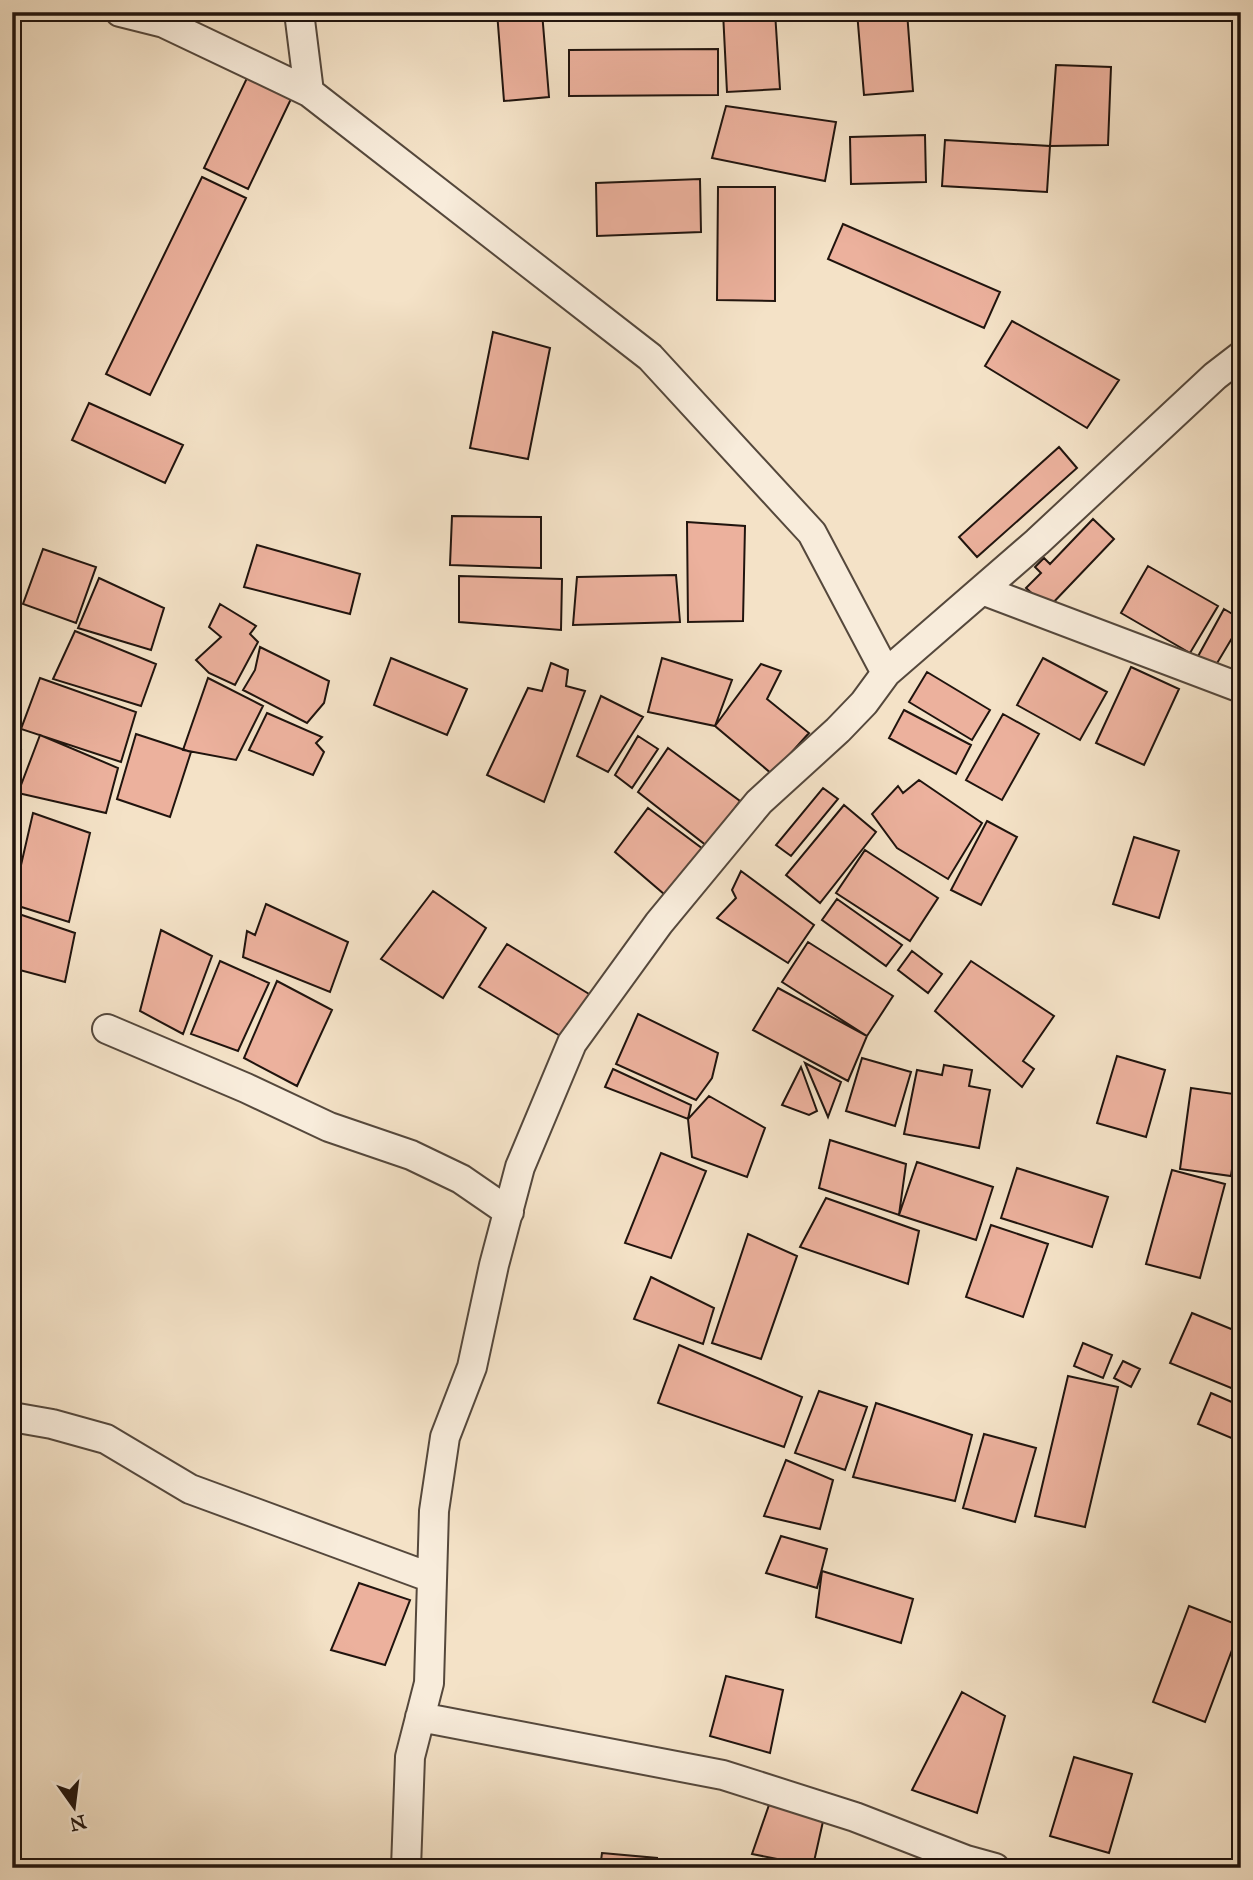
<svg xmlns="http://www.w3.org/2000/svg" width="1253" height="1880" font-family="'IM FELL Great Primer',serif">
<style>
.building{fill:#ecb19d;stroke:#20140e;stroke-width:2}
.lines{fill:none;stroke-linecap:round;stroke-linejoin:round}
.minor-casing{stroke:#55483c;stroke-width:32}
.minor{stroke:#f8ecdb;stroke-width:28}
</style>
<rect width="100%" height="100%" fill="#f4e2c7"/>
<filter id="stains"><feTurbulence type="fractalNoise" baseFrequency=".00286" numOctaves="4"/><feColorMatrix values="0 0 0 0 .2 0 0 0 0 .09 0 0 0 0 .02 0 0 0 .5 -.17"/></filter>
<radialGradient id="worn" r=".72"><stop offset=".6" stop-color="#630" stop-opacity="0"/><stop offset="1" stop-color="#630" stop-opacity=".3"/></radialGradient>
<!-- building -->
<path class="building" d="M497 12H542L549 97 504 101Z
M723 12H775L780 89 727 92Z
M857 12H907L913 91 864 95Z
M718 49V95L569 96V50Z
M1056 65 1111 67 1108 145 1050 146Z
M247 78 291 99 248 189 204 168Z
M726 106 836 122 825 181 712 158Z
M925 135 926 182 851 184 850 137Z
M945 140 1050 146 1047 192 942 186Z
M202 177 246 198 150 395 106 374Z
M700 179 701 232 597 236 596 183Z
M718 187H775V301L717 300Z
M843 224 1000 292 984 328 828 259Z
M1012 321 1119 380 1087 428 985 366Z
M493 332 550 348 528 459 470 448Z
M89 403 183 445 165 483 72 440Z
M1059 447 1077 468 977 557 959 537Z
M452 516 541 517V568L450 565Z
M1093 519 1114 539 1048 608 1026 588 1041 573 1035 567 1044 558 1050 564Z
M687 522 745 526 743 621 688 622Z
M257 545 360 574 350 614 244 587Z
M43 549 96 567 76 623 23 604Z
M1148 566 1218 606 1190 653 1121 613Z
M676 575 680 622 573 625 577 577Z
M459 576 562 579 561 630 459 622Z
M99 578 164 608 151 650 78 628Z
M220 604 256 626 250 634 258 642 235 685 209 673 196 660 221 637 209 627Z
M1224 609 1241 619V623L1213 670 1196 660Z
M75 631 156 664 141 706 53 679Z
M260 647 329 681 324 703 307 723 243 690 255 670Z
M391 658 467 689 447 735 374 705Z
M662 658 732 680 715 726 648 712Z
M1043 658 1107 692 1080 740 1017 705Z
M551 663 568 670 566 686 585 691 544 802 487 775 528 688 542 691Z
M761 664 781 671 767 699 809 733 772 774 715 726Z
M1131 667 1179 689 1144 765 1096 743Z
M927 672 990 710 972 740 909 702Z
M40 678 136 712 121 762 21 729Z
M208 678 263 706 236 760 183 750Z
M601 696 643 717 608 772 577 756Z
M904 710 971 745 956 774 889 738Z
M267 713 322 737 316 743 324 752 313 775 249 750Z
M1003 714 1039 734 1002 800 966 780Z
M136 734 191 752 170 817 117 799Z
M40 735 118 768 106 813 18 793Z
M638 736 658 749 632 788 615 775Z
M12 748 21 750 12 800Z
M668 748 740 801 707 846 638 792Z
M919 780 982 823 948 879 897 848 872 814 898 786 903 793Z
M823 788 838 799 791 856 776 845Z
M844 805 876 832 820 903 786 875Z
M648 808 707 852 671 900 615 852Z
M33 813 90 833 69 922 12 904Z
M987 821 1017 837 981 905 951 890Z
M1134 837 1179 851 1159 918 1113 904Z
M865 850 938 898 910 941 836 893Z
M741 871 814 925 788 963 717 918 736 898 732 890Z
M433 891 486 928 443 998 381 959Z
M837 899 902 945 886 966 822 920Z
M266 904 348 942 330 992 243 957 247 931 255 935Z
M13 912 75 933 65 982 12 968Z
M161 930 212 956 183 1034 140 1011Z
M808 942 893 996 867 1036 782 982Z
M507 944 594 997 567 1040 479 987Z
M912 951 942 974 928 993 898 970Z
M220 961 269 983 238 1051 191 1034Z
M971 961 1054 1016 1023 1061 1034 1069 1022 1087 935 1011Z
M277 981 332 1010 297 1086 244 1058Z
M778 988 867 1036 848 1081 753 1030Z
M638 1014 718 1053 712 1078 696 1100 616 1064Z
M1117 1056 1165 1070 1146 1137 1097 1123Z
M862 1058 911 1072 895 1126 846 1111Z
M805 1063 841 1082 828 1117Z
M944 1065 972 1070 969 1086 990 1090 979 1148 904 1134 917 1070 942 1075Z
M801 1067 817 1111 809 1115 782 1105Z
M613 1069 691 1105 688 1119 605 1087Z
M1191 1088 1241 1095V1109L1231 1176 1180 1169Z
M709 1096 765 1128 747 1177 692 1157 688 1119Z
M830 1140 906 1164 899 1215 819 1188Z
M661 1153 706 1171 671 1258 625 1243Z
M917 1162 993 1187 976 1240 899 1215Z
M1017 1168 1108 1197 1092 1247 1001 1218Z
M1172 1170 1225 1184 1200 1278 1146 1264Z
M826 1198 919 1231 908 1284 800 1247Z
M991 1225 1048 1244 1023 1317 966 1297Z
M748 1234 797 1256 761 1359 712 1343Z
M651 1277 714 1308 703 1344 634 1319Z
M1192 1313 1241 1333V1392L1170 1363Z
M1083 1343 1112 1355 1103 1378 1074 1366Z
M679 1345 802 1397 784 1447 658 1403Z
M1123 1361 1140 1369 1131 1387 1114 1378Z
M1068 1376 1118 1387 1085 1527 1035 1516Z
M819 1391 867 1407 845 1470 795 1453Z
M1211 1393 1241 1406V1442L1198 1424Z
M876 1403 972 1435 955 1501 853 1477Z
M984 1434 1036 1448 1015 1522 963 1508Z
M786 1460 833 1480 820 1529 764 1516Z
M781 1536 827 1549 817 1588 766 1573Z
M822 1571 913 1599 901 1643 816 1617Z
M359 1583 410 1600 385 1665 331 1650Z
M1189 1606 1241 1626 1205 1722 1153 1702Z
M726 1676 783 1690 770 1753 710 1736Z
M962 1692 1005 1716 977 1813 912 1790Z
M1074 1757 1132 1774 1109 1853 1050 1836Z
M769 1805 824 1817 813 1866 752 1854Z
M602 1853 657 1858 656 1868H600Z"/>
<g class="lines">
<defs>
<path id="minor" d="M120 12 164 23 309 92 650 357 812 533 886 673
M299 12 309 92
M982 590 1241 688
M107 1029 246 1088 329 1127 411 1155 461 1179 509 1212
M12 1417 52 1424 106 1439 190 1489 432 1578
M420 1717 723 1775 855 1817 966 1860 995 1868
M406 1868 410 1757 429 1683 434 1511 445 1437 472 1367 494 1265 520 1167 572 1043 659 923 759 802 838 730 864 703 886 673 1037 542 1215 376 1241 356"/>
</defs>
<!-- minor casing -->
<use href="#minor" class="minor-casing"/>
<!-- minor -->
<use href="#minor" class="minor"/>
</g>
<!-- margin -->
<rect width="1253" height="1880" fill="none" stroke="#f4e2c7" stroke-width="42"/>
<rect x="14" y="14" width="1225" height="1852" fill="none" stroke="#20140e" stroke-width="3.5"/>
<rect x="21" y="21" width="1211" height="1838" fill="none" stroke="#20140e" stroke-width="2"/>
<!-- north arrow -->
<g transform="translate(74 1807) rotate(166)" stroke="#f8ecdb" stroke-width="5" paint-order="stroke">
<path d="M0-5L12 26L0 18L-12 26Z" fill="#20140e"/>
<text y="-10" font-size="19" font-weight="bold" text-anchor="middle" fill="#20140e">N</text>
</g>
<rect width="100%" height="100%" filter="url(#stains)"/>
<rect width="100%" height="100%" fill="url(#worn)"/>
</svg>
